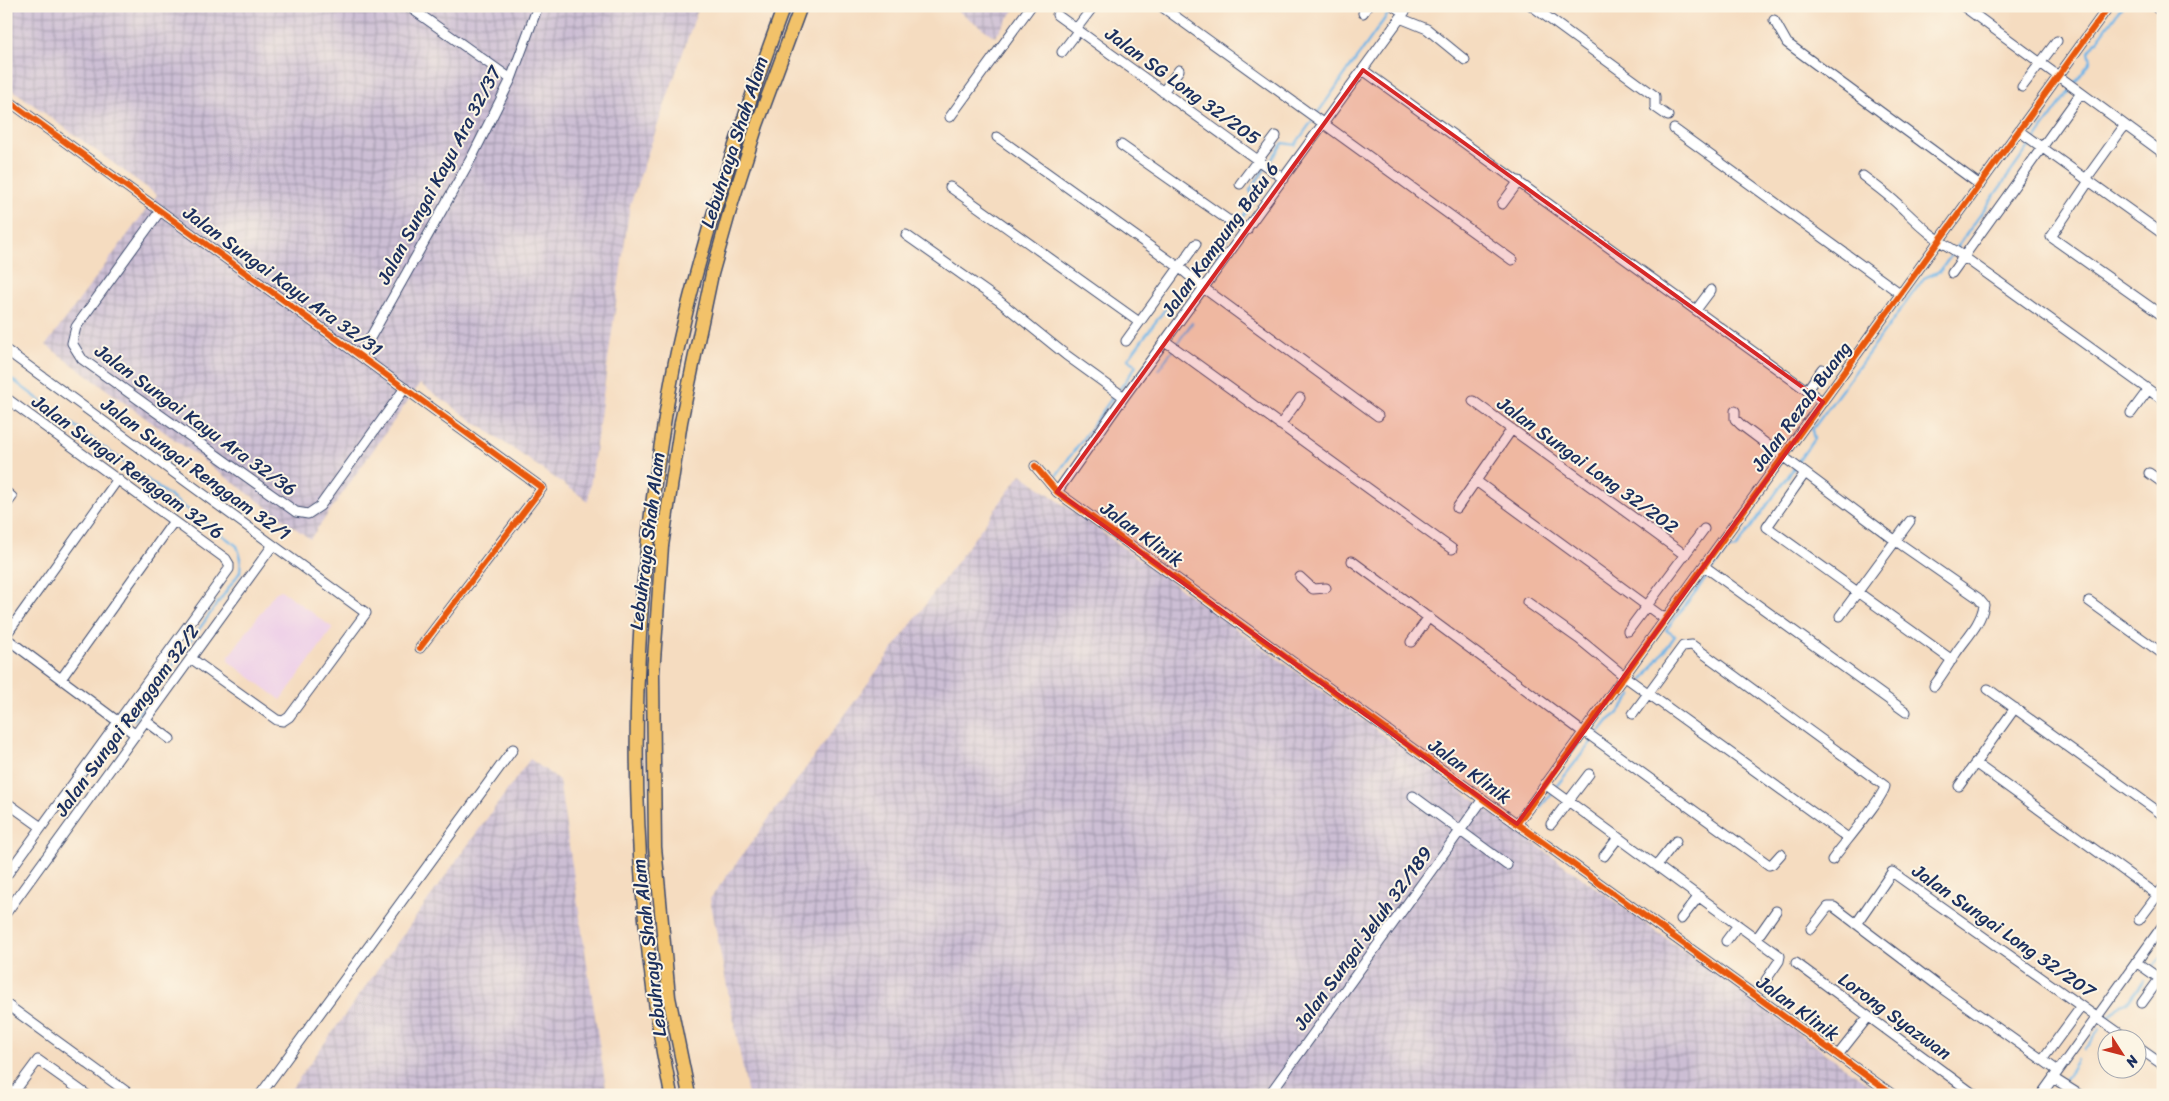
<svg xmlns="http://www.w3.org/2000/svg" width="2169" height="1101" font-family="Sriracha,sans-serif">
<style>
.built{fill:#eed0e8}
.industrial{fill:url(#industrial-grid)}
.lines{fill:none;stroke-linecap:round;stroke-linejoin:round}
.stream{stroke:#72b5e7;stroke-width:2.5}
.minor-casing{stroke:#3c496d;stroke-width:11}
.highway-casing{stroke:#3c496d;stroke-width:15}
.minor{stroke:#fff;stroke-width:9}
.highway{stroke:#f2c26a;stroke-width:12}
.cycleway-casing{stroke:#fcf5e5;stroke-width:9}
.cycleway{stroke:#e8590c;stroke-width:6}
.marked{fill:#d62828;fill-opacity:0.2;stroke:#d62828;stroke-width:4;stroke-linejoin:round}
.labels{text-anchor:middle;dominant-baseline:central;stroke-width:4;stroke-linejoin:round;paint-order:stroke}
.street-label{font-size:19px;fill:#1b2f5e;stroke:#fcf5e5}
</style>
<defs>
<pattern id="industrial-grid" width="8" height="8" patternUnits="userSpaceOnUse" patternTransform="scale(1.25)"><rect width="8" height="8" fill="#ccbed4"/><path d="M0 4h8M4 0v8" fill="none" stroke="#a59baf"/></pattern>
</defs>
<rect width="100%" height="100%" fill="#fcf5e5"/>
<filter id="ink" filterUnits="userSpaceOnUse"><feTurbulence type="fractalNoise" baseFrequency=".02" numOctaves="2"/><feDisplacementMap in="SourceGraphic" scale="10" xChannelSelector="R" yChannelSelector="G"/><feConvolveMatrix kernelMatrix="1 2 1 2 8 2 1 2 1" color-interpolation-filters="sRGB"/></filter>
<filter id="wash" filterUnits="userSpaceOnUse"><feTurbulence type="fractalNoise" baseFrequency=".0096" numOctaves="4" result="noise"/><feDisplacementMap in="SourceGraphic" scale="20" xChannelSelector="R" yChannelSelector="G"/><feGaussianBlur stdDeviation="1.12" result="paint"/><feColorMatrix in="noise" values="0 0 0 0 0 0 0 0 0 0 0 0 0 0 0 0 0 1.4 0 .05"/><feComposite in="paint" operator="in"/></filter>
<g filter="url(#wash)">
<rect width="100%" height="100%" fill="#f5dcc0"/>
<!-- built -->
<path class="built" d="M281 590 333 628 281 700 228 661 229 656 275 593Z"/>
<!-- industrial -->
<path class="industrial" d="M6 6H699L630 205 588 501 420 384 310 539 46 345 157 195 6 85Z
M951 6H1017L995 37Z
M1021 474 1884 1095H748L710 899Z
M530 759 559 780 607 1095H287Z"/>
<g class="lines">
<!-- stream -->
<path class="stream" d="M2074 84 2091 61 2089 52 2122 6
M2035 139 2071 89
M1239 222 1254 201 1250 190 1283 143 1295 145 1388 14
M1195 268 1205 255 1217 254 1236 227
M1158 370 1192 323
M6 375 237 546 241 558 240 572 134 720
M1119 390 1136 366 1128 359 1183 285
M1797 463 1814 439 1812 430 1924 278 1940 271 2031 144
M1056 476 1115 394
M1713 569 1728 549 1736 548 1794 468
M1643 680 1675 636 1666 630 1710 573
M1555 788 1608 721 1617 714 1632 695
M1532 817 1552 793
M2154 966 2163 954
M2108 1018 2121 1004 2129 1001 2144 980
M2084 1050 2100 1029
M2065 1079 2077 1060
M2054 1095 2061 1086"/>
</g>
</g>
<g filter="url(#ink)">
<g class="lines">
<defs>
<path id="minor" d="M408 6 511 79
M1161 6 1512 260
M1394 6 1404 13
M1532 6 1655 96V107L1668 116
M1963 6 2163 153
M2154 6 2163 13
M1363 13 1368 6
M1057 15 1284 179
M1400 18 1427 29 1465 60
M1774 20 1787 43 1980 185
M1076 29 1092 8
M1062 52 1078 31
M1363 70 1823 402
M2022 87 2057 41
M1163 92 1179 70
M6 99 542 488 420 648
M950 117 1031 6
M1674 129 1901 294
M2019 131 2163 234
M997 137 1180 268 1205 289 1378 416
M1121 145 1228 220 1233 221 1247 230
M1863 176C1876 186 1890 196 1902 208 1921 226 1934 239 1957 252L2163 400
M2086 179 2125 125
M2089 181 2051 237 2163 316
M1240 184 1276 136
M950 187 1139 322
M1502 204 1519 181
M160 211 76 327 72 343 82 359 296 512 308 514 320 506 405 388
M906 235 998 300 1066 355 1124 397
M1952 273 2081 93
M1696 310 1711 290
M1126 341 1196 244
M1165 341 1452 549
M6 350 366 613 289 717 283 721 277 720 192 659
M360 356 473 155 511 79 538 6
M1807 390 1822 369
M6 398 226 559 229 564V569L6 876
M1473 401 1685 555
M1735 411V419L1741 425 1896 541 1978 598 1984 605C1981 624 1966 638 1956 653 1949 664 1942 675 1934 686
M2131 413 2148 390
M1280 425 1300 398
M1035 466 1057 492 1893 1095
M1805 473 1767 527 1952 660
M2149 473 2163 483
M1476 481 1665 619
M6 492 12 497 6 505
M1057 492 1124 397 1409 6
M1457 508 1512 429
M1352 561 1583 732
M1704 566 1906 712
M1300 577 1313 589 1326 588
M2089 601 2163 654
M1527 602 1579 639 1624 676 1848 838
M1840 616 1910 521
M1628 631 1704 529
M6 635 118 479
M6 638 136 735
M1411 642 1429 617
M61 679 174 521
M1988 689 2163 815
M1633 714 1683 646 1692 645 1885 786C1884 797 1841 847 1832 860
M146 721 170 739
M1584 731 1769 865 1772 864 1781 854
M1975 763 2163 899
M1545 784 1780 956 1779 961 1766 980
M1959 786 2015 708
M1413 796 1507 865
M6 802 41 827
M1517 824 2109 6
M1551 824 1589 774
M1604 856 1618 838
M1657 865 1676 841
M6 913 273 545
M1681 919 1699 896
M2139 920 2163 888
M1856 924 1892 872 2126 1038
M1811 929 1828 907H1834L1937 985 2058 1071
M1757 938 1776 911
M1726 941 1738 925
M2136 962 2163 981
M1796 963 1975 1095
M2142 1003 2163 974
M6 1004 131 1095
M2136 1046 2163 1065
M1838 1055 1868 1017
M2042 1060 2081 1007
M2053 1078 2080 1095
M12 1095 38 1060 87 1095
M260 1095 513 749
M1269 1095 1483 799
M2041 1095 2163 925"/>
<path id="highway" d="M671 1095C631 895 627 691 654 490 661 444 667 398 677 352 703 234 742 120 784 6
M689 1095 669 997 655 847 653 674 662 546 681 422 712 274 732 203 757 125 801 6"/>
</defs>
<!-- minor casing -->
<use href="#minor" class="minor-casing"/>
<!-- highway casing -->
<use href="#highway" class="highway-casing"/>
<!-- minor -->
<use href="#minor" class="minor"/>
<!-- highway -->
<use href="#highway" class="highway"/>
<defs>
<path id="cycleway" d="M6 99 542 488 420 648
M1035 466 1057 492 1893 1095
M1517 824 2109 6"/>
</defs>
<!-- cycleway casing -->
<use href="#cycleway" class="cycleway-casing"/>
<!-- cycleway -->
<use href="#cycleway" class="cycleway"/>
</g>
</g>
<!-- marked area -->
<path class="marked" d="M1363 70 1823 402 1517 824 1057 492Z"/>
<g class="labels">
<!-- street labels -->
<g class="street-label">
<text transform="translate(1183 86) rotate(36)">Jalan SG Long 32/205</text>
<text transform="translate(734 142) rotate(-72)">Lebuhraya Shah Alam</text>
<text transform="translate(439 175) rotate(-62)">Jalan Sungai Kayu Ara 32/37</text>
<text transform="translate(1220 239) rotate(-54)">Jalan Kampung Batu 6</text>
<text transform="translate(283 281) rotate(36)">Jalan Sungai Kayu Ara 32/31</text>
<text transform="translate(1801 406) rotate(-54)">Jalan Rezab Buang</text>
<text transform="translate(196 420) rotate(36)">Jalan Sungai Kayu Ara 32/36</text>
<text transform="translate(1588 465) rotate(36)">Jalan Sungai Long 32/202</text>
<text transform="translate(128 467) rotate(36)">Jalan Sungai Renggam 32/6</text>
<text transform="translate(196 469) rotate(36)">Jalan Sungai Renggam 32/1</text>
<text transform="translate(1142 534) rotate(36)">Jalan Klinik</text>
<text transform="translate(647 541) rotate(-83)">Lebuhraya Shah Alam</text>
<text transform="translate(127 720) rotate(-54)">Jalan Sungai Renggam 32/2</text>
<text transform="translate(1470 771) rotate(36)">Jalan Klinik</text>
<text transform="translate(2004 931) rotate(35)">Jalan Sungai Long 32/207</text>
<text transform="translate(1363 938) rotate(-54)">Jalan Sungai Jeluh 32/189</text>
<text transform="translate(649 948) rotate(-97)">Lebuhraya Shah Alam</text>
<text transform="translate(1798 1008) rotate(36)">Jalan Klinik</text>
<text transform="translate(1895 1016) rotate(36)">Lorong Syazwan</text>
</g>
</g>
<!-- margin -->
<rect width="2169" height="1101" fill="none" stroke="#fcf5e5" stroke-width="25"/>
<!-- north arrow -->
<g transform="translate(2122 1054) rotate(126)"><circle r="24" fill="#fcf5e5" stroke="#a2a6af"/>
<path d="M0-4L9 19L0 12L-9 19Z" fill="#c8321e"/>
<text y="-8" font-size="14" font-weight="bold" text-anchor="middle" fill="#1b2f5e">N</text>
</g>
</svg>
